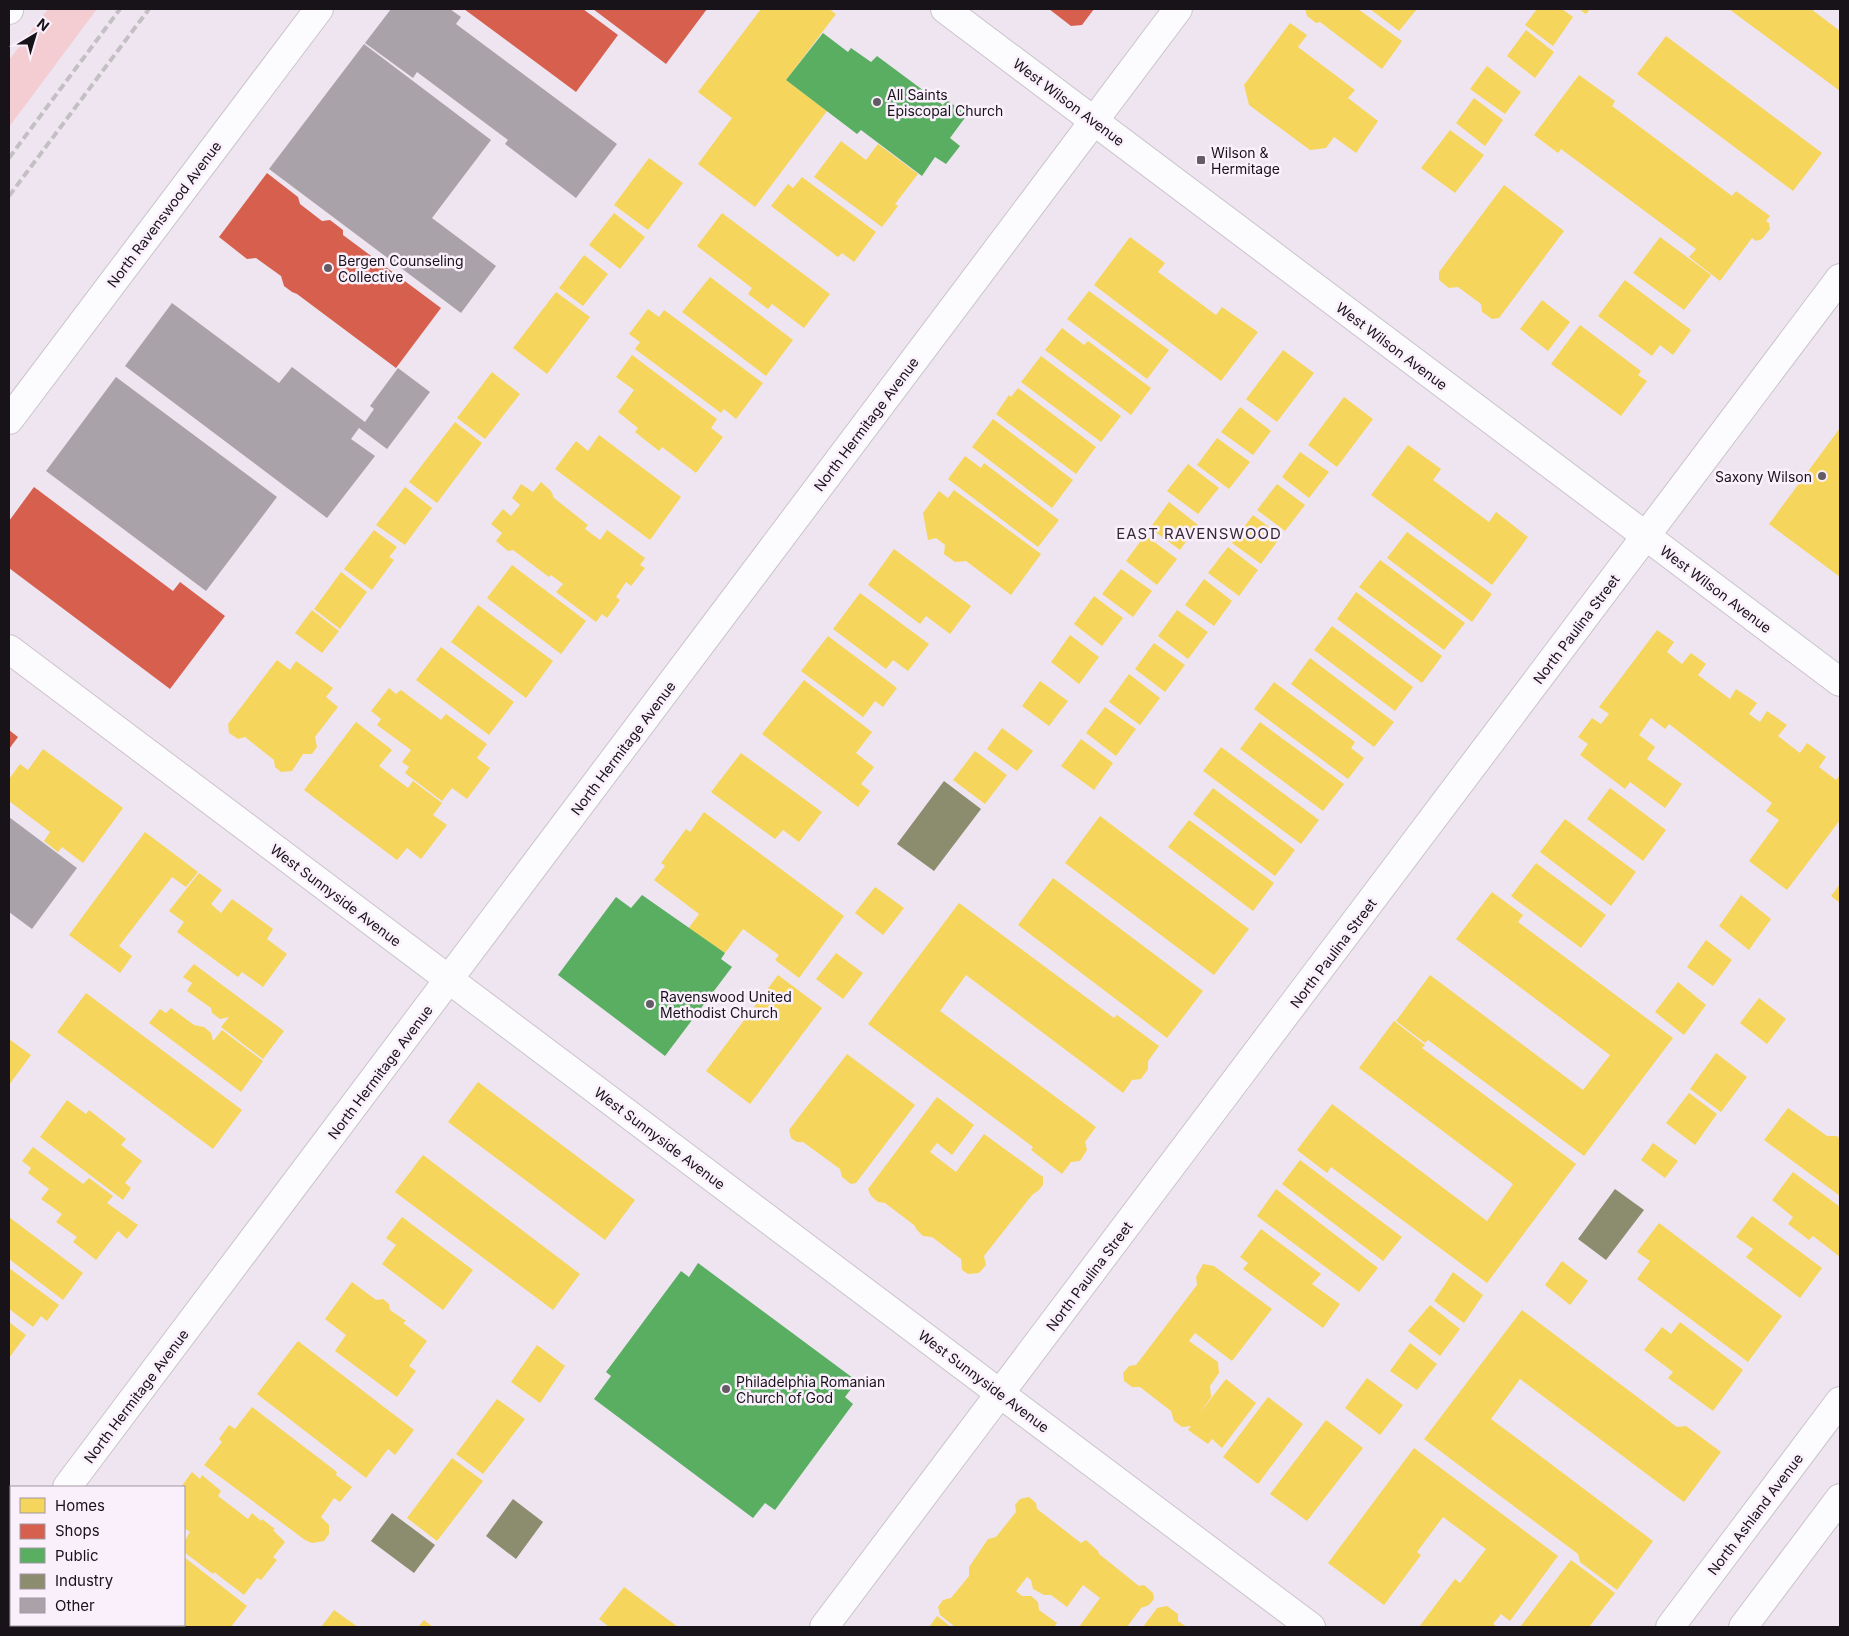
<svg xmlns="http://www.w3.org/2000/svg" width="1849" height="1636" font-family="Inter,sans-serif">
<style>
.green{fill:#f4cdd2}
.homes{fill:#f6d55c}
.shops{fill:#d6604d}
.public{fill:#5aae61}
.industry{fill:#8c8c6e}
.building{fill:#aaa2a9}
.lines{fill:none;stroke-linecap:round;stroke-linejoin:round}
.minor-casing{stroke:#cac3cc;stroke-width:30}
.tertiary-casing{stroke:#cac3cc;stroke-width:30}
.secondary-casing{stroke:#cac3cc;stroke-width:30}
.minor{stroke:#fcfbfd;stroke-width:28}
.tertiary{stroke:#fcfbfd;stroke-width:28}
.secondary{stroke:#fcfbfd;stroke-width:28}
.rail{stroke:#c3c0c3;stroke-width:4;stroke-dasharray:8 4;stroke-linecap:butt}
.poi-dot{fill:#635c64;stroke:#faf0fc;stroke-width:2}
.labels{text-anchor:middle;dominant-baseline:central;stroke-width:5;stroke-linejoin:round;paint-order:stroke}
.poi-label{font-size:14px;fill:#181219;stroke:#faf0fc;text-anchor:start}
.street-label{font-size:14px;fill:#181219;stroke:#faf0fc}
.neighbourhood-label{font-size:15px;letter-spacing:1px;fill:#362838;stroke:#faf0fc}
</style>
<rect width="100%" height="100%" fill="#eee5f0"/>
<!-- green -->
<path class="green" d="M48 9H97L9 127V60Z"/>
<!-- homes -->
<path class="homes" d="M761 9H829L836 14 786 80 827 111 755 207 698 164 732 118 698 92Z
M1305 9H1358L1402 41 1382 69 1320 22 1316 23 1307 16Z
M1370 9H1417L1399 31Z
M1537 9H1562L1573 17 1553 46 1525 25Z
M1579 9H1590L1586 14Z
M1729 9H1811L1840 31V91Z
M1290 23 1307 35 1298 47 1355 90 1348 98 1378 121 1356 153 1334 137 1326 148 1310 150 1249 105 1244 85Z
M1526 30 1554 52 1535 78 1507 56Z
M1666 36 1822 153 1793 191 1637 74Z
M1487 66 1521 92 1505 114 1470 89Z
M1579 75 1615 101 1612 106 1732 196 1736 191 1770 216 1766 221 1769 223 1770 229 1762 239 1756 241 1752 238 1720 281 1689 257 1696 249 1561 149 1558 153 1534 135Z
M1474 98 1503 120 1485 146 1456 123Z
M1450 130 1484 155 1455 193 1421 168Z
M841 141 866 160 878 144 918 174 895 204 898 206 882 227 814 177Z
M649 158 683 183 648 230 614 205Z
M802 177 876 232 854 262 842 253 838 257 771 206 788 184 793 188Z
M1504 185 1564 231 1499 318 1492 319 1482 312 1481 304 1458 287 1449 288 1439 280V272Z
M614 213 645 237 620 269 589 245Z
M722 213 830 294 804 328 772 304 768 309 748 294 752 288 697 246Z
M1130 237 1165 263 1158 272 1216 315 1222 307 1258 332 1221 381 1094 285Z
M1660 237 1711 275 1684 310 1633 273Z
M584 255 608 274 583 306 559 288Z
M710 277 793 340 766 376 682 312Z
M1625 280 1691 330 1673 355 1660 345 1652 356 1598 316Z
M1089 291 1169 350 1147 379 1067 319Z
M556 292 590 317 547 374 513 348Z
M1542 300 1570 322 1548 351 1520 329Z
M648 309 659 317 664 310 763 383 736 419 724 409 721 413 635 349 640 342 629 334Z
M1580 325 1641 371 1638 375 1647 381 1621 416 1551 364Z
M1062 328 1084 345 1088 341 1151 388 1131 415 1045 350Z
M1283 350 1314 373 1277 422 1246 399Z
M632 355 717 419 711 428 723 437 696 473 662 447 659 451 635 432 638 428 618 412 634 390 616 377Z
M1041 356 1121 416 1101 442 1021 382Z
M492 372 520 394 485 439 457 418Z
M1018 388 1096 447 1076 474 996 414 1009 395 1011 397Z
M1344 397 1373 419 1337 467 1308 445Z
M1240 407 1271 431 1253 455 1221 432Z
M993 419 1073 480 1052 508 972 447Z
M455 422 482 443 437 503 409 482Z
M1840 428V577L1769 524Z
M599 435 681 497 650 540 555 469 576 441 588 451Z
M1217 438 1250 462 1229 489 1197 465Z
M1408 445 1441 469 1433 480 1489 522 1496 512 1528 537 1492 585 1371 495Z
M1300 452 1329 472 1309 498 1282 477Z
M965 456 981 468 984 463 1059 520 1038 547 948 479Z
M1188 464 1219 488 1198 514 1167 491Z
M541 482 551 491 554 498 588 525 585 529 600 540 607 530 645 558 640 565 645 568 631 586 626 582 616 597 620 600 607 618 602 614 596 622 556 592 563 584 551 575 549 577 513 550 508 551 496 541 502 533 491 524 503 509 511 516 520 505 512 498 521 484 533 492Z
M1277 484 1305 505 1285 531 1257 510Z
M405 487 432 508 405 545 376 525Z
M954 490 1041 554 1011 595 966 561 955 562 944 554 945 545 936 538 928 540 923 513 939 491 948 498Z
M1169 502 1198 525 1180 550 1150 528Z
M1253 515 1281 536 1261 564 1232 543Z
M374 530 397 547 389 557 394 560 372 590 344 569Z
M1407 532 1492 594 1472 622 1387 558Z
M1145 535 1177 559 1157 585 1126 561Z
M1228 547 1258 570 1239 596 1208 573Z
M894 549 971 606 950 634 926 616 920 624 868 585Z
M1380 560 1465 623 1444 650 1359 587Z
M512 565 586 621 561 654 487 598Z
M1121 569 1152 591 1133 617 1102 594Z
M341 572 367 592 340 629 314 609Z
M1204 579 1232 601 1214 626 1185 605Z
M1356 592 1442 656 1422 683 1337 619Z
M860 593 929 644 908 671 893 660 886 669 833 629Z
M1094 596 1123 618 1102 646 1074 624Z
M478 605 553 661 526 698 451 642Z
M312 610 339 631 322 653 295 633Z
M1177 610 1208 632 1188 659 1158 636Z
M1332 626 1413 687 1395 711 1314 650Z
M1657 630 1674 642 1667 652 1682 664 1691 653 1706 664 1698 675 1730 699 1736 689 1757 703 1749 714 1760 722 1767 711 1787 725 1778 736 1800 753 1807 743 1826 757 1819 767 1836 780 1840 775V820L1787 890 1749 861 1779 820 1766 811 1772 803 1669 724 1665 729 1651 718 1639 735 1655 747 1647 759 1682 784 1665 808 1630 782 1625 789 1580 755 1588 744 1578 737 1592 718 1601 724 1609 714 1599 707Z
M1070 635 1099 657 1079 684 1051 662Z
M828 636 897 688 883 707 875 701 863 717 801 671Z
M1154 643 1185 665 1165 692 1135 669Z
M441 647 514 702 489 735 416 680Z
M1310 658 1394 722 1374 747 1291 684Z
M277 660 290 670 296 661 333 688 326 697 338 707 315 737 317 747 312 754H303L292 771 281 772 275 767 274 760 245 737 238 739 229 733 228 724Z
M1129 674 1160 698 1140 725 1109 702Z
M804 680 872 732 856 753 874 767 861 784 870 791 858 807 762 734Z
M1040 681 1068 701 1049 726 1022 706Z
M1274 682 1355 742 1351 748 1364 758 1348 779 1254 709Z
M389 688 396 694 401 690 441 720 446 714 487 744 477 758 490 768 467 799 452 788 442 801 405 773 409 767 402 762 411 750 377 725 381 719 371 711Z
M1105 707 1136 729 1116 756 1086 733Z
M356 722 392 750 379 766 408 788 413 781 442 803 433 815 447 825 421 859 407 848 397 860 304 790Z
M1260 722 1344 784 1323 811 1240 749Z
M1002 728 1033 751 1017 771 987 749Z
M1081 739 1113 763 1094 790 1061 766Z
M1221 747 1319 820 1301 844 1203 771Z
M43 749 123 808 83 863 62 847 58 852 44 841 50 832 9 801V779L20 764 28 770Z
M975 751 1007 775 985 804 953 780Z
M741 753 822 812 799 842 783 830 775 839 711 792Z
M1213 788 1295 850 1275 876 1193 814Z
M1610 788 1666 830 1643 861 1587 819Z
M704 812 844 916 799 978 775 960 779 955 743 929 725 953 688 929 699 914 654 880 665 866 661 863 686 829 690 832Z
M1100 816 1249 929 1214 975 1065 863Z
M1565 819 1636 872 1611 906 1540 852Z
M1189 820 1274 883 1253 911 1168 847Z
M145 832 198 872 186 887 172 877 119 946 132 956 120 973 69 935Z
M1536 863 1606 915 1581 948 1511 896Z
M199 873 222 890 211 904 221 913 232 899 273 929 267 939 287 954 263 987 242 972 238 977 177 932 184 922 169 911Z
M1053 878 1203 991 1167 1038 1018 925Z
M1840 884V903L1831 896Z
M875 887 904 908 883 935 855 913Z
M1492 892 1523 915 1518 922 1673 1038 1584 1156 1428 1040 1425 1043 1396 1021 1430 975 1583 1090 1610 1055 1456 939Z
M1741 895 1771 919 1749 950 1719 926Z
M959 903 1114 1018 1117 1015 1159 1046 1148 1061V1069L1141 1079 1132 1080 1123 1093 966 975 940 1011 1096 1127 1085 1142 1087 1150 1080 1161 1071 1162 1062 1174 1031 1150 1033 1147 868 1024Z
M1706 940 1732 960 1713 986 1687 967Z
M836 953 863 973 843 999 816 979Z
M194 964 284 1031 263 1059 221 1027 229 1017 220 1019 212 1013 211 1008 187 991 192 983 183 977Z
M778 975 822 1008 750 1104 706 1071Z
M1678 982 1706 1005 1684 1035 1655 1012Z
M86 993 242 1110 213 1149 57 1032Z
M1759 998 1786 1019 1767 1044 1740 1023Z
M171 1008 194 1025 204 1027 211 1033 213 1041 222 1030 263 1061 241 1092 149 1023 160 1009 166 1013Z
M1394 1021 1425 1045 1422 1048 1576 1164 1487 1283 1331 1167 1327 1173 1297 1150 1332 1104 1487 1221 1513 1184 1359 1068Z
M9 1039 31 1055 9 1085Z
M1716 1053 1747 1077 1721 1112 1690 1089Z
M847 1054 915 1105 856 1183 851 1184 842 1177 840 1169 803 1142H797L791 1138 789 1130Z
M478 1082 635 1200 605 1240 448 1122Z
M1689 1093 1717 1114 1695 1145 1666 1123Z
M937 1097 974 1125 952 1155 937 1143 930 1152 956 1172 984 1134 1043 1177V1185L1038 1191 1032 1195 984 1256 986 1265 979 1273 968 1274 962 1270 961 1259 932 1237 923 1236 917 1230 914 1225 885 1203 878 1202 871 1196 868 1189Z
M67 1100 86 1114 89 1110 126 1139 121 1145 142 1161 125 1183 131 1188 123 1200 40 1137Z
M1788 1108 1827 1136H1837L1840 1139V1196L1764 1140Z
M1653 1143 1678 1161 1665 1178 1641 1160Z
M33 1147 83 1184 89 1178 113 1196 107 1203 138 1225 127 1239 118 1231 96 1260 73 1242 77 1237 56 1222 62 1214 41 1199 49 1189 28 1173 31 1168 22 1161Z
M423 1155 580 1274 553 1310 395 1192Z
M1300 1160 1402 1237 1383 1261 1282 1184Z
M1793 1172 1840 1207V1257L1813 1236 1809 1240 1788 1224 1793 1217 1772 1200Z
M1276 1189 1378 1268 1359 1292 1257 1216Z
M1752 1216 1822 1268 1800 1298 1746 1257 1753 1249 1736 1237Z
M9 1217 83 1273 63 1300 9 1259Z
M402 1217 473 1270 443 1310 382 1264 396 1245 386 1238Z
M1659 1223 1782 1316 1748 1362 1637 1279 1650 1261 1637 1252Z
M1261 1229 1321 1274 1312 1284 1340 1304 1323 1328 1243 1269 1248 1263 1240 1257Z
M1562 1261 1588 1281 1570 1305 1545 1285Z
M1203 1264 1214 1266 1272 1309 1232 1361 1195 1333 1189 1341 1218 1362 1219 1373 1210 1386 1211 1397 1199 1414 1226 1379 1256 1403 1222 1448 1212 1439 1208 1444 1188 1430 1191 1426 1182 1427 1174 1421 1171 1411 1140 1387H1132L1124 1381 1123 1373 1129 1366 1136 1365 1197 1285 1196 1277Z
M9 1268 59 1305 47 1321 41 1316 33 1327 9 1309Z
M1453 1272 1483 1295 1464 1323 1434 1301Z
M352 1282 376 1300 383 1299 389 1304 390 1310 406 1321 403 1323 427 1341 409 1366 416 1371 397 1397 335 1351 346 1335 325 1319Z
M1430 1305 1460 1329 1440 1356 1408 1331Z
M1522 1310 1677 1427 1686 1426 1721 1452 1684 1502 1520 1379 1491 1419 1653 1541 1617 1590 1580 1562 1578 1554 1424 1439Z
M9 1322 26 1335 9 1358Z
M1680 1322 1743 1370 1713 1411 1668 1378 1673 1372 1644 1350 1662 1327 1671 1334Z
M298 1341 414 1430 395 1455 388 1449 366 1478 257 1394Z
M1410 1343 1437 1364 1417 1390 1390 1371Z
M537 1345 565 1366 540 1403 511 1382Z
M1367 1378 1403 1405 1380 1435 1345 1408Z
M1268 1397 1303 1424 1258 1484 1223 1457Z
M497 1399 525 1419 483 1474 456 1454Z
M252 1407 337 1472 336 1475 352 1487 340 1502 334 1498 321 1517 329 1525V1534L324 1541 312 1543 305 1540 204 1465 222 1442 219 1439 229 1425 235 1429Z
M1326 1420 1363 1448 1307 1521 1270 1494Z
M1414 1448 1558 1556 1510 1621 1501 1614 1493 1624 1498 1627H1419L1455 1579 1460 1583 1486 1549 1443 1517 1417 1552 1421 1555 1384 1605 1328 1563Z
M452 1458 483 1481 437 1541 407 1518Z
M192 1472 200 1479 202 1475 221 1491 218 1496 248 1519 252 1513 261 1521 262 1519 275 1529 273 1530 285 1542 273 1557 277 1560 261 1580 257 1578 244 1595 214 1572 213 1574 184 1552V1542L190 1532 184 1528V1487H181Z
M1029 1497 1036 1503 1037 1509 1081 1543 1086 1540 1098 1551 1099 1554 1139 1586 1144 1585 1153 1593 1154 1599 1149 1605 1141 1608 1127 1627H1079L1100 1598 1083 1585 1067 1607 1051 1595H1044L1033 1589 1031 1580 1027 1577 1016 1591 1022 1596H1031L1038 1602 1039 1610 1057 1623 1054 1627H955L940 1615 938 1607 943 1600 951 1598 969 1576V1567L988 1539 996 1537 1016 1512 1015 1505 1020 1499Z
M184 1557 247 1606 231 1627H166L162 1625H184Z
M1571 1560 1615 1593 1589 1627H1520Z
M624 1587 678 1627H609L599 1619Z
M1167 1606 1178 1614V1621L1187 1627H1143L1157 1608Z
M334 1610 358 1627H321Z
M937 1616 951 1627H929Z
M424 1620 433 1627H418Z
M71 1625H99L103 1627H69Z"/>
<!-- shops -->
<path class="shops" d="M464 9H583L618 35 576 92Z
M593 9H707L666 64Z
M1049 9H1094L1082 25 1071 26Z
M267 173 298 197 300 204 322 221 330 220 343 230V235L441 308 396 368 297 294 292 292 284 286 281 276 256 258 247 259 219 237Z
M34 487 173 591 180 582 225 616 170 689 9 568V521Z
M9 730 18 737 9 749Z"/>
<!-- public -->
<path class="public" d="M823 33 848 52 851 48 871 62 877 56 943 105 947 100 967 115 950 138 960 146 946 164 935 157 922 176 861 130 857 134 786 80Z
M642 895 725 953 721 959 732 967 665 1056 558 975 616 897 631 908Z
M698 1263 857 1381 845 1397 853 1404 775 1510 765 1503 753 1518 594 1399 611 1376 606 1372 681 1271 689 1277Z"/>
<!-- industry -->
<path class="industry" d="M944 781 981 809 934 871 897 844Z
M1615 1189 1644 1210 1606 1260 1578 1239Z
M513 1499 543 1522 516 1559 486 1536Z
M392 1513 435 1545 414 1573 371 1541Z"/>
<!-- building -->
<path class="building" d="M391 9H450L461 17 456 24 617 144 576 198 505 144 508 140 417 72 413 78 365 43Z
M364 44 491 140 432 218 496 266 461 313 269 169Z
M172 303 279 383 292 367 365 422 374 409 370 406 398 368 430 392 387 449 359 428 351 439 375 456 327 518 125 366Z
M116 377 277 497 206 591 46 471Z
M9 817 77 868 32 929 9 912Z"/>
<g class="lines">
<defs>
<path id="minor" d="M9 10V9
M9 420 319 9
M9 649 1311 1627
M67 1487 1178 9
M9 1565 11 1562
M824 1627 1840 278"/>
<path id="tertiary" d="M945 9 1840 682"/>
<path id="secondary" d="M1670 1627 1840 1401
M1743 1627 1840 1498"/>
</defs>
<!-- minor casing -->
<use href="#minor" class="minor-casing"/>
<!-- tertiary casing -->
<use href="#tertiary" class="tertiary-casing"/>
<!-- secondary casing -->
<use href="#secondary" class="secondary-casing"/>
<!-- minor -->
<use href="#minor" class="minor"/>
<!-- tertiary -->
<use href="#tertiary" class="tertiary"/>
<!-- secondary -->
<use href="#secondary" class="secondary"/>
<!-- rail -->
<path class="rail" d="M9 158 120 9
M9 196 149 9"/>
</g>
<!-- markers -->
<g class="poi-dot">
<circle cx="877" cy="102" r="5"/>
<rect x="1196" y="155" width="10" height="10" rx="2.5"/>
<circle cx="328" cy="268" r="5"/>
<circle cx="1822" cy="476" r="5"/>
<circle cx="650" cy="1004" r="5"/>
<circle cx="726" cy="1389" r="5"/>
</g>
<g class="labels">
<!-- poi labels -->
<g class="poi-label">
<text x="887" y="94">All Saints<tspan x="887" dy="16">Episcopal Church</tspan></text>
<text x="1211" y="152">Wilson &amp;<tspan x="1211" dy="16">Hermitage</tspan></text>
<text x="338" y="260">Bergen Counseling<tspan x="338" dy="16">Collective</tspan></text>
<text x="1812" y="476" text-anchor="end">Saxony Wilson</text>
<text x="660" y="996">Ravenswood United<tspan x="660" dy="16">Methodist Church</tspan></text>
<text x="736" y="1381">Philadelphia Romanian<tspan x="736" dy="16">Church of God</tspan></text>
</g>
<!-- street labels -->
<g class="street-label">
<text transform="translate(1069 102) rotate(37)">West Wilson Avenue</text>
<text transform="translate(164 214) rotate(-53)">North Ravenswood Avenue</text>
<text transform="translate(1392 346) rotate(37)">West Wilson Avenue</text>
<text transform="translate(866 424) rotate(-53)">North Hermitage Avenue</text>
<text transform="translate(1716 589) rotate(37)">West Wilson Avenue</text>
<text transform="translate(1576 629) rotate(-53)">North Paulina Street</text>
<text transform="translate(623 748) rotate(-53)">North Hermitage Avenue</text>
<text transform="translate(336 895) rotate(37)">West Sunnyside Avenue</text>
<text transform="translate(1333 953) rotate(-53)">North Paulina Street</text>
<text transform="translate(380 1072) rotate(-53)">North Hermitage Avenue</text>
<text transform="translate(660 1138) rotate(37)">West Sunnyside Avenue</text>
<text transform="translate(1089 1276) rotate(-53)">North Paulina Street</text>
<text transform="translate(984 1381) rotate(37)">West Sunnyside Avenue</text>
<text transform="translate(136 1396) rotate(-53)">North Hermitage Avenue</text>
<text transform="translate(1755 1514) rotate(-53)">North Ashland Avenue</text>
</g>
<!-- neighbourhood labels -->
<g class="neighbourhood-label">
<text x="1199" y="533">EAST RAVENSWOOD</text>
</g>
</g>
<!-- border -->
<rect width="1849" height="1636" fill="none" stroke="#181219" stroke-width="20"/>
<!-- legend -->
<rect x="10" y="1486" width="175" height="140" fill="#faf0fc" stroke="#a097a1"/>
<rect x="20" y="1498" width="25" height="15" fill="#f6d55c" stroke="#a097a1"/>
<text x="55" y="1511" font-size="15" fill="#181219">Homes</text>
<rect x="20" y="1524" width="25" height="15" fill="#d6604d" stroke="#a097a1"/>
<text x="55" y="1536" font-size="15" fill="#181219">Shops</text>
<rect x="20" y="1548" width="25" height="15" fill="#5aae61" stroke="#a097a1"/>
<text x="55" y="1561" font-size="15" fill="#181219">Public</text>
<rect x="20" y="1574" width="25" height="15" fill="#8c8c6e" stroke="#a097a1"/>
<text x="55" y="1586" font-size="15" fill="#181219">Industry</text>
<rect x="20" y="1598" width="25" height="15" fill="#aaa2a9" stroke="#a097a1"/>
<text x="55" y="1611" font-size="15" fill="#181219">Other</text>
<!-- north arrow -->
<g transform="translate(35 35) rotate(38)" stroke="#faf0fc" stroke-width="4" paint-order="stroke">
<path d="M0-4L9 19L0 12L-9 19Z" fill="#181219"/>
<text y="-8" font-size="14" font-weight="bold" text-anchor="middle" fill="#181219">N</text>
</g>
</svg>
